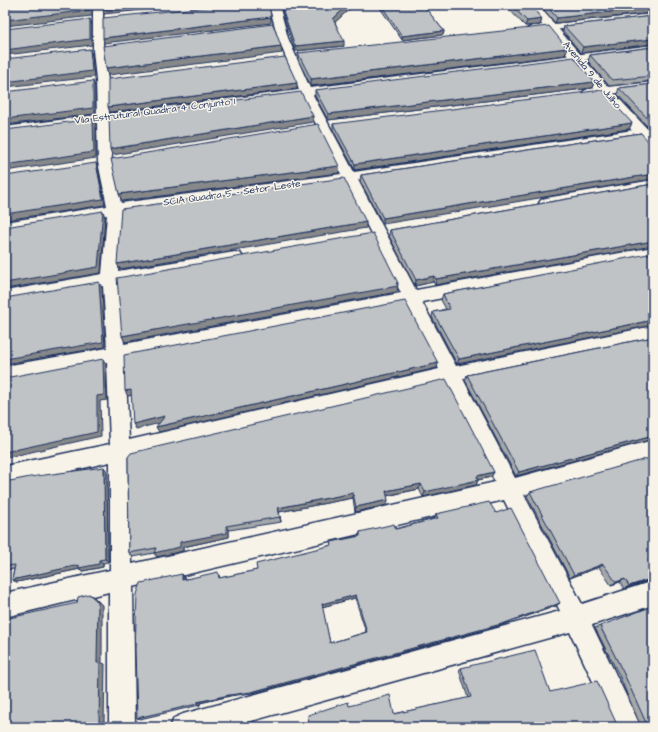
<svg xmlns="http://www.w3.org/2000/svg" width="658" height="732" font-family="'Architects Daughter',sans-serif">
<style>
.lines{fill:none;stroke-linecap:round;stroke-linejoin:round}
.street-casing{stroke:#1b2f5e;stroke-width:3}
.secondary-casing{stroke:#1b2f5e;stroke-width:3}
.street{fill:#f7f3e8;fill-rule:evenodd}
.secondary{fill:#f7f3e8;fill-rule:evenodd}
.wall{fill:#a5a8a9;stroke:#1b2f5e;fill-rule:evenodd}
.shaded-wall{fill:#86888a;stroke:#1b2f5e}
.building{fill:#c0c3c5;stroke:#1b2f5e;fill-rule:evenodd}
.labels{text-anchor:middle;dominant-baseline:central;stroke-width:3;stroke-linejoin:round;paint-order:stroke}
.far-street-label{font-size:10px;fill:#1b2f5e;stroke:#f7f3e8}
</style>
<rect width="100%" height="100%" fill="#f7f3e8"/>
<filter id="ink" filterUnits="userSpaceOnUse"><feTurbulence type="fractalNoise" baseFrequency=".025" numOctaves="2"/><feDisplacementMap in="SourceGraphic" scale="8" xChannelSelector="R" yChannelSelector="G"/><feConvolveMatrix kernelMatrix="1 2 1 2 8 2 1 2 1" color-interpolation-filters="sRGB"/></filter>
<g filter="url(#ink)">
<g class="lines">
<defs>
<path id="street" d="M93 5H103V50L108 80 109 114 299 90 278 38 269 5H279L288 38 310 88 653 45V51L313 95 354 172 653 127V135L358 180 416 290 653 247V257L422 302 456 366 653 326V340L463 379 515 478 653 440V458L524 495 582 604 653 581V605L592 625 641 727H614L570 632 230 727H170L174 718 183 714 560 611 504 500 133 587 135 727H109V592L5 617V593L110 570V462L5 486V466L110 444 107 362 5 382V366L107 348 103 286 5 303V291L102 274 107 215 5 232V222L107 206 98 162 97 123 5 135V127L97 115 96 80 93 50ZM302 96 341 174 121 203 112 162 110 121ZM345 182 401 293 124 344 118 283 235 262 240 261 243 257 240 253 235 252 118 271 122 213ZM406 305 439 369 129 440 125 359ZM445 383 495 482 132 564 130 458Z
M196 5H206L213 36 212 38H204L203 36Z
M653 14V20L532 32 527 29 532 26Z
M653 82V88L588 97 584 95 582 93 584 91 588 89Z
M653 180V188L546 208 541 206 539 203 541 200 546 198Z"/>
<path id="secondary" d="M526 5H538L609 88 653 135V149L647 147 599 94Z"/>
</defs>
<!-- street casing -->
<use href="#street" class="street-casing"/>
<!-- secondary casing -->
<use href="#secondary" class="secondary-casing"/>
<!-- street -->
<use href="#street" class="street"/>
<!-- secondary -->
<use href="#secondary" class="secondary"/>
</g>
<!-- wall -->
<path class="wall" d="M280 5H354L335 22 344 46 295 51Z
M378 5H423L444 31 443 35 402 40Z
M505 5H530L542 19 540 25 525 26Z
M540 5H653V13L555 23Z
M653 16V44L581 53 563 31 564 26Z
M653 47V81L609 86 588 61 590 55Z
M567 48 565 55 311 86 298 60V53Z
M594 82 592 88 328 120 315 96V90Z
M653 84V126H647L617 94 619 88Z
M632 123 629 129 355 170 333 130V124Z
M641 133 383 224 360 181 361 175Z
M653 184 435 285 433 282 415 286 389 236 390 230Z
M653 254 457 364 432 317 433 312 446 309 441 300 443 294Z
M653 337V439L516 476 465 380 467 375Z
M128 457 494 472 491 477 478 480 476 485 423 497 419 489 387 496V505L355 512 353 498 279 512 281 522 229 530V537L183 547V551L157 557 154 553 133 557 129 553Z
M107 471 108 562 103 563V567L83 571 80 569 17 582 12 580 14 569 5 570V482Z
M530 492 648 561 653 567V580L624 589 620 582 611 585 599 567 570 578 527 496Z
M496 513 556 606 502 625 253 693 230 696 200 703V705L140 719 137 718 182 574 184 577V579L219 575 220 578 257 570 331 545V542L359 536 360 532 396 529 435 518 436 514ZM355 598 366 632 330 643 322 607Z
M600 626 653 727H641L619 675 595 628Z
M461 668 550 692 309 726 349 706 394 714 468 698 459 670Z"/>
<!-- shaded-wall -->
<path class="shaded-wall" d="M90 5H92V16L5 26V20Z
M141 5H192L104 14 103 9Z
M348 5H354L333 24V19Z
M653 7V13L555 23 557 18Z
M271 17V23L104 43 103 38Z
M90 19 92 25V45L5 55V50Z
M542 19 540 25 525 26 527 21Z
M444 31 443 35 402 40V36Z
M653 39V44L581 53 583 47Z
M344 41V46L295 51V46Z
M281 46 282 53 108 75 106 68Z
M567 48 565 55 311 86V79Z
M90 49 92 55 94 77 5 87V82Z
M93 81 95 87V114L5 125V119Z
M594 82 592 88 328 120V114Z
M297 83V89L110 112 108 107Z
M313 116V122L112 155 110 149Z
M93 119 96 125V158L5 171V165Z
M632 123 629 129 355 170V164Z
M96 163 98 169 105 205 5 220V214Z
M339 166V173L122 201 119 194Z
M653 174V179L383 224V218Z
M103 211 105 217 101 273 5 289V283Z
M366 222V228L120 269 117 264Z
M653 241V246L435 285 436 279Z
M434 276 433 282 415 286 416 280Z
M99 282 102 288 105 347 5 364V359Z
M396 283H398L397 292 125 342 122 336Z
M653 320V325L457 364 459 359Z
M103 359 106 364 107 400 100 401 101 436 5 458V452L97 396Z
M438 363 437 368 159 432 156 427Z
M131 390 134 395 128 396 125 391Z
M165 416 168 421 136 429 133 424Z
M653 436V439L516 476 519 472Z
M104 467 107 471 108 562 105 559Z
M494 472 491 477 478 480 476 485 423 497 425 492 477 476Z
M421 484 419 489 385 496 386 491Z
M353 493V498L279 512 281 522 278 508Z
M388 500 387 505 355 512 356 507Z
M226 526 229 530V537L183 547V551L157 557 154 553 180 542Z
M99 560 103 563V567L83 571 80 569 17 582 12 580Z
M603 564 599 567 570 578 574 575Z
M182 574 184 577V583L182 580Z
M653 578V579L624 589 629 586Z
M625 579 620 582 611 585 616 582Z
M89 594 94 597 102 605V663L105 664 104 724 94 727H87L97 663Z
M356 595 355 598 322 607V604Z
M560 603 556 606 502 625 253 693 251 692Z
M229 695 230 696 200 703V705L197 704V702Z"/>
<!-- building -->
<path class="building" d="M5 5H90V10L5 20Z
M103 5H141L103 9Z
M225 5H269L271 17 103 38V18Z
M281 5H348L333 19 344 41 295 46Z
M381 5H423L444 31 402 36Z
M511 5H530L542 19 527 21Z
M546 5H653V7L557 18Z
M653 16V39L583 47 564 26Z
M90 19V39L5 50V29Z
M273 24 281 46 106 68 103 46Z
M549 26 567 48 311 79 298 53Z
M653 47V76L612 80 590 55Z
M90 49 92 71 5 82V59Z
M285 57 297 83 108 107V79Z
M574 57 594 82 328 114 315 90Z
M93 81V108L5 119V92Z
M653 84V120L650 121 619 88Z
M602 90 632 123 355 164 333 124Z
M301 92 313 116 110 149 109 116Z
M93 119 94 152 5 165V130Z
M318 124 339 166 119 194 111 159Z
M641 133 649 142 653 143V174L383 218 361 175Z
M96 163 103 199 5 214V176Z
M344 178 366 222 117 264 121 209Z
M653 184V241L436 279 434 276 416 280 390 230Z
M103 211 98 267 5 283V227Z
M373 233 398 283H396L398 286 122 336 117 278Z
M653 253V320L459 359 433 312 450 309 443 294Z
M99 282 103 342 5 359V298Z
M405 301 438 363 156 427 165 416 133 424 131 390 125 391 124 355Z
M653 337V436L519 472 467 375Z
M103 359 104 395 97 396V432L5 452V378Z
M446 379 494 472 477 476 478 480 425 492 421 484 386 491 388 500 356 507 353 493 278 508 280 517 226 526 227 533 180 542V547L154 553 156 548 129 553 128 457 131 453Z
M653 457V557L648 560 653 567V578L629 586 625 579 616 582 603 564 574 575 530 492Z
M104 467 105 559 99 560V564L79 568V565L12 580 15 565 5 566V482L30 477Z
M489 502 496 513 511 508 560 603 505 623 251 692 229 695 197 702V704L137 718 135 649 137 594 141 583 182 574V580L218 572 219 578 257 570 256 564 332 545 331 542 360 536V532L394 524 396 529 438 518 436 514ZM356 595 367 632 330 643 322 604Z
M89 594 98 602 97 663H100L99 724 87 727H5V619L77 603 78 597Z
M653 606V727H648L624 674 600 626Z
M535 650 550 692 597 681 618 727H306L309 726 308 715 348 702 349 706 390 695 394 714 471 697 461 668Z"/>
</g>
<g class="labels">
<!-- far-street labels -->
<g class="far-street-label">
<text transform="translate(592 75) rotate(50)">Avenida 9 de Julho</text>
<text transform="translate(155 111) rotate(-7)">Vila Estrutural Quadra 4 Conjunto 1</text>
<text transform="translate(232 193) rotate(-8)">SCIA Quadra 5 - Setor Leste</text>
</g>
</g>
<!-- margin -->
<rect width="658" height="732" fill="none" stroke="#f7f3e8" stroke-width="20"/>
<rect x="10" y="10" width="638" height="712" fill="none" stroke="#1b2f5e" stroke-width="1.5" filter="url(#ink)"/>
</svg>
